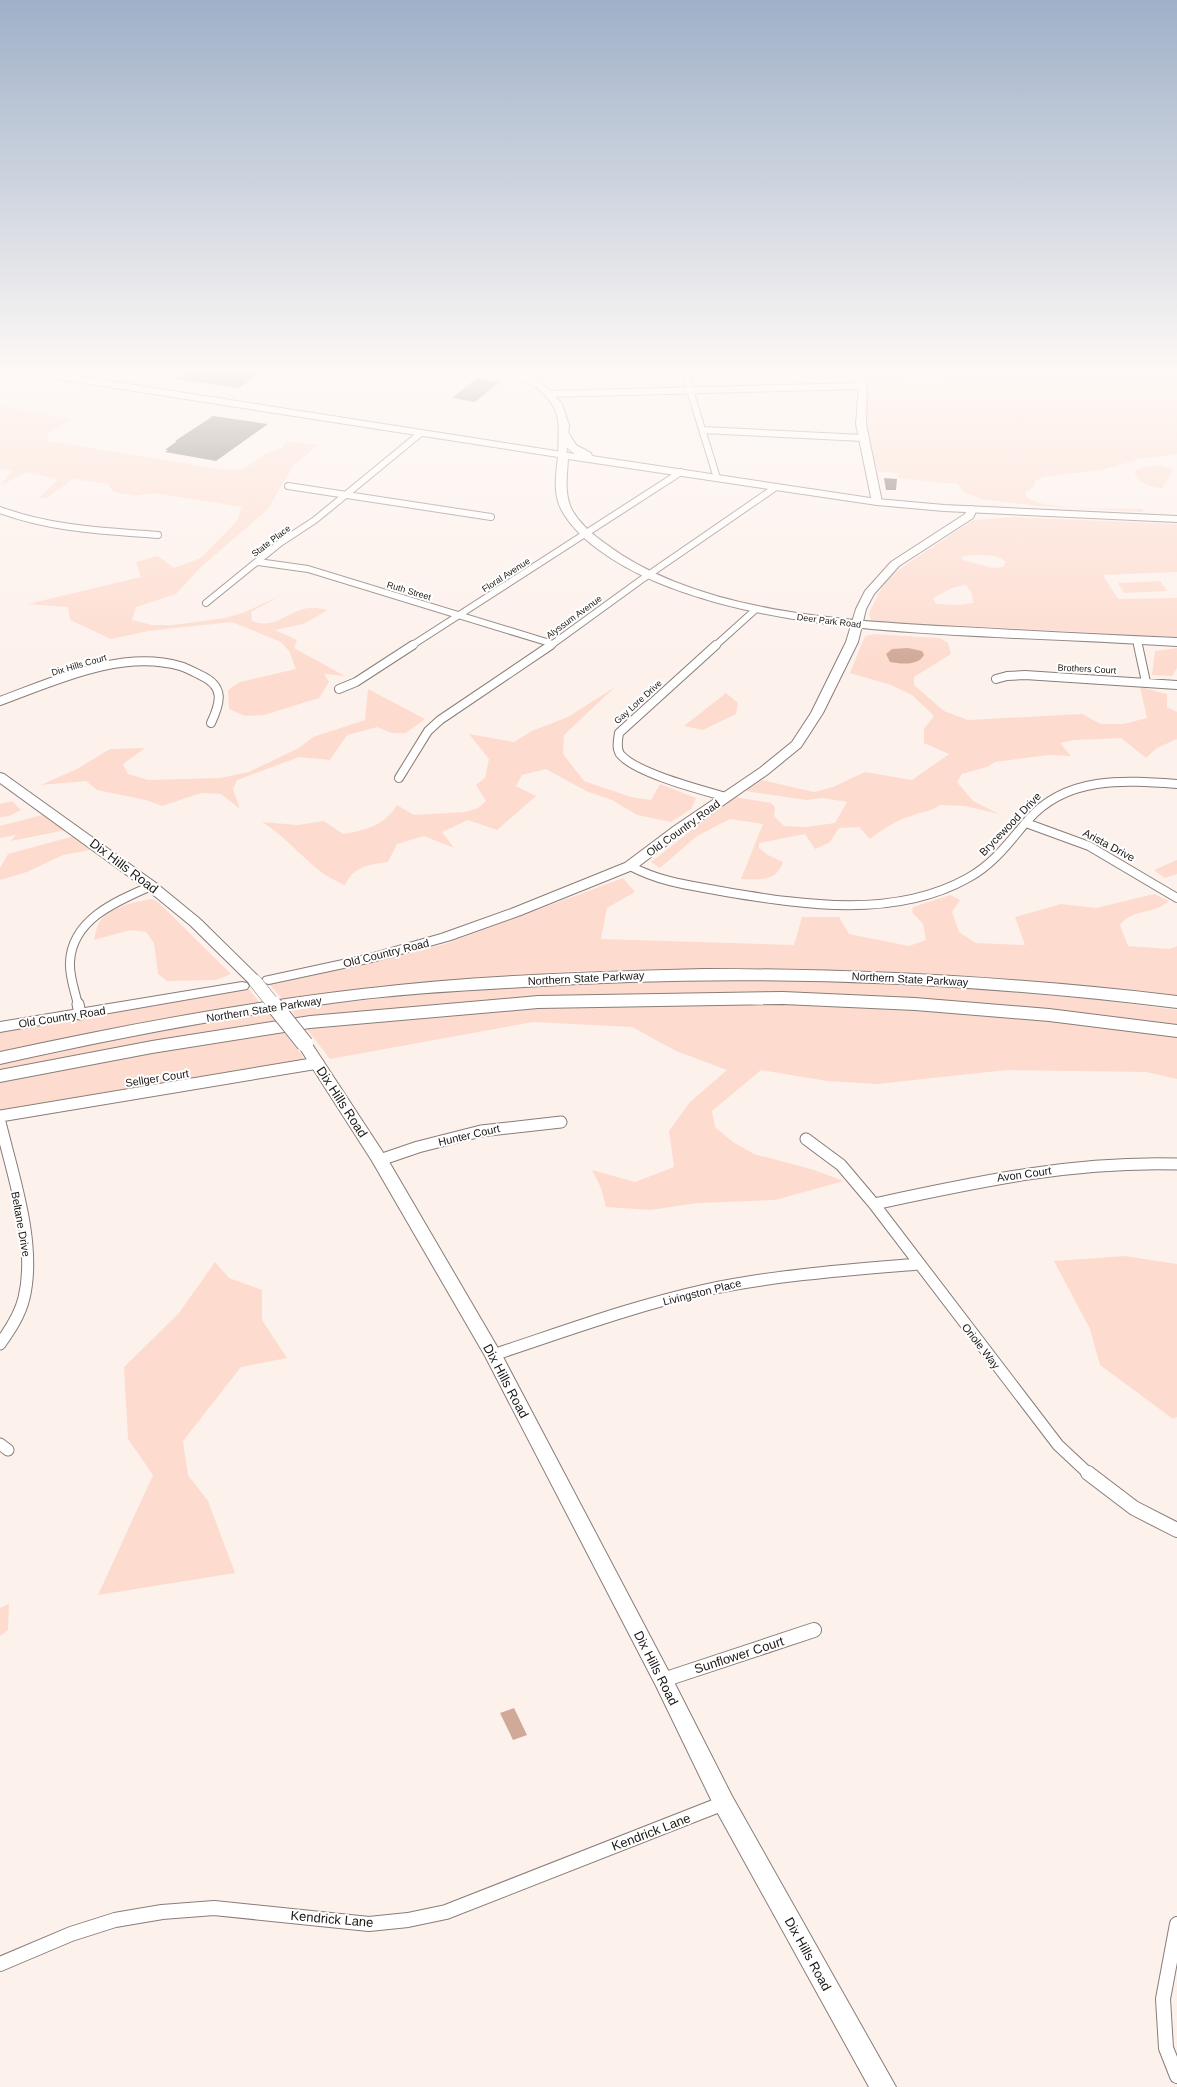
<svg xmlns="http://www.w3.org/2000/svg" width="1177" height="2087" font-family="Helvetica,sans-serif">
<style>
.green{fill:#fddccf;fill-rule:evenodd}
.water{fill:#d1a999}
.building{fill:#7b706c}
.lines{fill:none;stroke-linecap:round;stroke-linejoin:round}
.street-far3-casing{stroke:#887d79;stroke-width:8}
.street-far2-casing{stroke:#887d79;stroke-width:10}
.street-far1-casing{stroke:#887d79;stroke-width:13}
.street-casing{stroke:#887d79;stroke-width:16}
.secondary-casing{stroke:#887d79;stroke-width:2}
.primary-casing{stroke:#887d79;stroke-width:2}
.highway-casing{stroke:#887d79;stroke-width:2}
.street-far3{stroke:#fff;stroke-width:6}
.street-far2{stroke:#fff;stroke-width:8}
.street-far1{stroke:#fff;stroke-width:11}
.street{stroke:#fff;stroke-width:14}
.secondary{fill:#fff;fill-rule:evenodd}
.primary{fill:#fff;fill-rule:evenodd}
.highway{fill:#fff;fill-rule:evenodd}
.secondary-bridge-far1-casing{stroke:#887d79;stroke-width:14;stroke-linecap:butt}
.secondary-bridge-casing{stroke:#887d79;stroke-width:18;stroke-linecap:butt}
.secondary-bridge-far1{stroke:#fff;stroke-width:13}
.secondary-bridge{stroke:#fff;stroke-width:16}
.labels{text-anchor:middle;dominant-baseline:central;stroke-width:4;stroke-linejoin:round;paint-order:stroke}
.far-street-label{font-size:9px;fill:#1b1715;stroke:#fff}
.street-label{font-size:11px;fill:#1b1715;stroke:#fff}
.near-street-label{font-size:13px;fill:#1b1715;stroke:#fff}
</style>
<rect width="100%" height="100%" fill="#fdf1ec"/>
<!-- green -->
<path class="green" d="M948 371H1177V454L1140 459 1102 470 1043 477 1035 481 1033 488 1025 492 1027 498C1050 511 1113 508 1142 509L1144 511 1142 512 1038 506 981 499 965 493 957 484 897 478 900 473 878 472C873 455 866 438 865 420 864 405 868 392 865 377L898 378 906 384 926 387 950 380Z
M0 406 72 419 48 433V441L219 469 241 470 267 453 282 448 287 441 318 445 293 466 268 509 201 567 176 594 136 607 132 620 152 625H173L225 618 245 612 282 595 251 612 252 621C276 630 286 611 309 608 314 607 322 609 328 610L303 624 275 630 297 640 294 648 345 676 324 674 329 682 319 698 264 715 245 716 229 709 228 690 240 682 296 669 289 651 281 642 232 622 148 631 111 639 70 620 68 607 28 604 141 577 136 562 158 556 174 568 201 558 237 521 242 507 154 493 135 496 114 492 108 484 73 479 47 498H39L58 479 26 472 0 486 12 471 0 469Z
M1160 465 1172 469 1171 475 1162 488C1151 488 1139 483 1134 472L1138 469Z
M1013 517 1177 524V572L1103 575 1118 599 1177 598V637L871 621 869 613 886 579 898 570 973 520ZM972 555C984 555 997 554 1006 562L1003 567 993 568 963 560 961 557ZM966 585 972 594 973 603 959 605 936 604 933 598 952 588Z
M1160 581 1167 591 1124 593 1118 583Z
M873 634 940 638 948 643 951 654 914 677V685L944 711 968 720 1082 714 1101 724H1123L1147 718 1140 687 1167 694V707L1177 712V739L1157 748 1146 758 1121 738 1074 740 1060 743 1071 756 1049 755 995 762 987 767 962 774 957 782 973 801 999 814 965 806 940 805C931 812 920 812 911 816 895 821 883 829 870 839L859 827 839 828 829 843 815 849 805 834 759 843V848L768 855 783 862C777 882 758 880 741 879L763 824 730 819 697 836 660 868 651 862 734 797 771 803 775 807 774 816 784 826 806 827 835 823 847 802 823 798 806 800 745 791 762 780 814 792 833 787 865 772 912 780 949 754 924 743V729L934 716 912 695 891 685 850 673 865 636Z
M1177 648V668L1172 676 1152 675 1155 651Z
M615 687 564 735 563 754 584 781 631 797 651 800 660 784 696 798 691 809 671 822 637 815 612 800 586 791 546 769 522 775 516 786 536 796 497 830 468 820 442 832 454 848 424 836 397 844 388 862C368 865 354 866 345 885 312 873 292 840 262 822L298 825 324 821 343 834C366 830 384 826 397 805L414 815 465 812 478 808 486 801 476 785 485 778 489 759 469 734 514 742 532 731 568 717Z
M368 689 425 719 406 733H392L377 727 347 735 330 760 299 757 237 780 233 789 240 809 221 794 201 793 162 806 146 800 97 790 86 781 41 785 77 769 110 749 145 748 123 764 128 774 148 780 220 778 249 772 299 748 313 737 365 720Z
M726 693 738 703 736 714 703 730 684 726Z
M12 801 21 810 9 816 0 817V804Z
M42 815 66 830 11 841 16 835 0 838V826Z
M74 836 90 850 63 855 27 872 0 880V868L8 854Z
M1177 860V874L1165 878 1154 870Z
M623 878 635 892 607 908 601 939 794 945 802 917H839L849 934 909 946 926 940 923 924 912 912 913 907 950 895 960 900 952 912 959 932 976 943 1025 945 1015 917 1061 904 1096 908 1154 894 1169 901C1153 916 1134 907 1120 925L1128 946 1169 949 1177 946V996L957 975 836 970H722L576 971 420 984 284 1001 269 984 445 944Z
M152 899 159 903 231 974 216 980 167 981 158 974 154 943 146 932 130 930 94 940C95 935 96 930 98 925 106 907 135 902 152 899Z
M693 977 874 981 1079 997 1177 1010V1025C973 996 764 988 558 996 471 1000 384 1011 297 1018L290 1009 426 993Z
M249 989 262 1006 36 1044 0 1052V1032Z
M697 1003C735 1004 774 1003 812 1004 934 1009 1056 1020 1177 1036V1079L1146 1072 1007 1070 877 1084 827 1081 761 1070 712 1111 715 1127 733 1142 754 1154 811 1169 844 1181 775 1200 697 1203 651 1210 606 1207 601 1188 592 1170 635 1182 674 1167 669 1131 690 1102 727 1070 676 1051 632 1027 533 1022 330 1059 306 1028 559 1006Z
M268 1012 276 1023 0 1073V1064L91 1043Z
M283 1031 302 1055 303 1059 300 1062 0 1114V1080L109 1059Z
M1125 1256 1177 1264V1417L1173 1419 1100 1365 1090 1329 1054 1261Z
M215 1262 229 1278 262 1290V1320L287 1358 241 1367 183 1441 188 1475 208 1501 235 1573 98 1595 153 1475 128 1439 124 1367 179 1313Z
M9 1604 8 1630 0 1636V1608Z"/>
<!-- water -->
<path class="water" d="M908 648 922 651 924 655C918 666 901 664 890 662L886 654 892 649Z
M514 1708 527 1735 513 1740 500 1713Z"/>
<!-- building -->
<path class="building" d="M187 371H263L239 388 175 379Z
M477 378 500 382 475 402 452 398Z
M213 416 268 424 216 461 165 452 168 450H165L177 441H175Z
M884 478 897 479 896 490H886Z"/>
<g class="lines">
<defs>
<path id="street-far3" d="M684 371 717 478
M549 394 863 386
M703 430 863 438
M288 486 491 517
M0 510C51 529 104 531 158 535
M258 562 308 569 553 644
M206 603 280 543 315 520 421 433
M1137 640 1138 646
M411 646 681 472
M550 646 641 580 776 487
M715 646 755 610"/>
<path id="street-far2" d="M716 645 619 733C618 740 616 748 620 754 635 773 702 790 726 797
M1138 645 1146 682
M996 679 1007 676 1025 675 1177 685
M339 689 356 682 413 645
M0 701C55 681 121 649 180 666 187 668 194 672 200 675 225 686 221 702 211 723
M399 778 428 731 440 720 551 645
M1026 823 1089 846 1177 898
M630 866C663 883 689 885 726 892 804 905 895 919 968 878 994 864 1009 842 1028 820 1066 776 1124 780 1177 784
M78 1005C75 991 69 976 70 962 72 919 117 901 151 886"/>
<path id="street-far1" d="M78 1004 80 1014
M0 1116 318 1063
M0 1122C13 1176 37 1244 24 1298 20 1315 10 1330 0 1344
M806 1139 841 1165 874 1204 1058 1445 1089 1474
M380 1160 418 1147 481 1131 561 1122
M874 1204C977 1182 1071 1161 1177 1164
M493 1355C563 1332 633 1306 705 1290 776 1275 847 1270 919 1264
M0 1444 8 1450"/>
<path id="street" d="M1088 1473 1134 1508 1177 1530
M663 1680 814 1630
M1177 1924 1163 1999 1166 2048 1177 2076
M0 1964 71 1934 115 1920 162 1912 214 1908 369 1924 408 1920 446 1912 724 1803"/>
<path id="secondary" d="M510 371H521L533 378 548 389 562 404 569 425 566 457H560L558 455C559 423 563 407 534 386 526 381 517 377 510 371Z
M853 371H861L867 386 866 424 882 502 877 505 872 502 856 424 859 386Z
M972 506 977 509 973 518 899 566 874 594 866 609 858 642 823 713 801 747 768 774 683 833 635 869 521 915 451 940 372 962 269 984 264 983 262 980 264 977 370 954 441 934 511 909 625 863 673 827 760 768 792 742 811 713 846 642 856 609 865 591 891 562 965 514 969 507Z
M0 773 4 774 156 883 200 919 260 978 262 981 260 984H250L190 925 146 889 0 783Z
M242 982 247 983 249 986 247 989 0 1032V1022Z
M305 1039 310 1041 388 1160 502 1355 670 1674 732 1796 896 2087H869L716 1810 656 1686 485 1356 372 1161 297 1044 300 1041Z"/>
<path id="primary" d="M4 371 51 372 575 454C567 449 562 443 559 434L564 431 568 432 576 445 591 453 592 456 877 499 944 505 1177 516V522L944 511 877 505 568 459C567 476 564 494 572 510 580 524 593 535 606 544 699 614 848 621 960 627 1032 631 1105 635 1177 638V646C1123 643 1069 640 1015 638 915 633 815 629 718 603 676 591 634 576 599 550 584 539 570 526 561 509 553 493 556 474 558 457L51 378 9 374Z"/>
<path id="highway" d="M705 969C863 969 1020 977 1177 996V1008C960 981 742 973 524 987 470 990 416 993 363 999 241 1014 120 1037 0 1064V1052C120 1026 241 1003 362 989 476 975 591 972 705 969Z
M783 992 915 998 1049 1009 1177 1025V1037L1049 1021 915 1010 783 1004 538 1008 310 1028 152 1053 0 1082V1070L152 1041 310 1016 538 996Z"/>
</defs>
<!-- street-far3 casing -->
<use href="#street-far3" class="street-far3-casing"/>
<!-- street-far2 casing -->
<use href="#street-far2" class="street-far2-casing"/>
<!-- street-far1 casing -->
<use href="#street-far1" class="street-far1-casing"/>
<!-- street casing -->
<use href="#street" class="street-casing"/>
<!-- secondary casing -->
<use href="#secondary" class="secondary-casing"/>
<!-- primary casing -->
<use href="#primary" class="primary-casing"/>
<!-- highway casing -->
<use href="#highway" class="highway-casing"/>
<!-- street-far3 -->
<use href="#street-far3" class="street-far3"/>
<!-- street-far2 -->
<use href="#street-far2" class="street-far2"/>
<!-- street-far1 -->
<use href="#street-far1" class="street-far1"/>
<!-- street -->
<use href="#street" class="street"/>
<!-- secondary -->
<use href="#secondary" class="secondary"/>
<!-- primary -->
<use href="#primary" class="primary"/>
<!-- highway -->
<use href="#highway" class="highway"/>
<defs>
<path id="secondary-bridge-far1" d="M255 981 274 1005"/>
<path id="secondary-bridge" d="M273 1004 305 1044"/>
</defs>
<!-- secondary-bridge-far1 casing -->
<use href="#secondary-bridge-far1" class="secondary-bridge-far1-casing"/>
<!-- secondary-bridge casing -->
<use href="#secondary-bridge" class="secondary-bridge-casing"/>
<!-- secondary-bridge-far1 -->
<use href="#secondary-bridge-far1" class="secondary-bridge-far1"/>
<!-- secondary-bridge -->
<use href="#secondary-bridge" class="secondary-bridge"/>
</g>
<!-- sky -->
<linearGradient id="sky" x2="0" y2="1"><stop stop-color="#9fb0c8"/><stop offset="0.56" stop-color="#fef9f6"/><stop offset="1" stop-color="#fef9f6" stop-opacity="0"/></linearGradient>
<rect width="1177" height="664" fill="url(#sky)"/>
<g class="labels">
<!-- far-street labels -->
<g class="far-street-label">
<text transform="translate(271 541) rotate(-37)">State Place</text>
<text transform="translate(506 575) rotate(-33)">Floral Avenue</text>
<text transform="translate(409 591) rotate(17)">Ruth Street</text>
<text transform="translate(574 617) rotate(-36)">Alyssum Avenue</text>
<text transform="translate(829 621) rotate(7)">Deer Park Road</text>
<text transform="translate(79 665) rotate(-16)">Dix Hills Court</text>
<text transform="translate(1087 669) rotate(3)">Brothers Court</text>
<text transform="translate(638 702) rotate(-42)">Gay Lore Drive</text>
</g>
<!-- street labels -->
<g class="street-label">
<text transform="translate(1010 824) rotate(-46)">Brycewood Drive</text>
<text transform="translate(683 828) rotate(-36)">Old Country Road</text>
<text transform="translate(1109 845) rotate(28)">Arista Drive</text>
<text transform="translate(386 953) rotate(-14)">Old Country Road</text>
<text transform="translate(586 978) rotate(-3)">Northern State Parkway</text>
<text transform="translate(910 979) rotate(3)">Northern State Parkway</text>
<text transform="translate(264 1009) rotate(-9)">Northern State Parkway</text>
<text transform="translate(62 1017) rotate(-9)">Old Country Road</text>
<text transform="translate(157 1078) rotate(-9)">Sellger Court</text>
<text transform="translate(469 1135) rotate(-13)">Hunter Court</text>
<text transform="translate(1024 1174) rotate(-8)">Avon Court</text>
<text transform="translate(21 1224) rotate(80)">Beltane Drive</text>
<text transform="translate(702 1292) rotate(-14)">Livingston Place</text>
<text transform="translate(981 1346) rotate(52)">Oriole Way</text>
</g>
<!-- near-street labels -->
<g class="near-street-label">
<text transform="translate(124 866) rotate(37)">Dix Hills Road</text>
<text transform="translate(342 1102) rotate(57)">Dix Hills Road</text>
<text transform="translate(506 1381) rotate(62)">Dix Hills Road</text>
<text transform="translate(739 1655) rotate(-18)">Sunflower Court</text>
<text transform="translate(656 1668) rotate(63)">Dix Hills Road</text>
<text transform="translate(651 1832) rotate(-21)">Kendrick Lane</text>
<text transform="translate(332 1919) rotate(5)">Kendrick Lane</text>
<text transform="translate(808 1954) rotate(61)">Dix Hills Road</text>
</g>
</g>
</svg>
